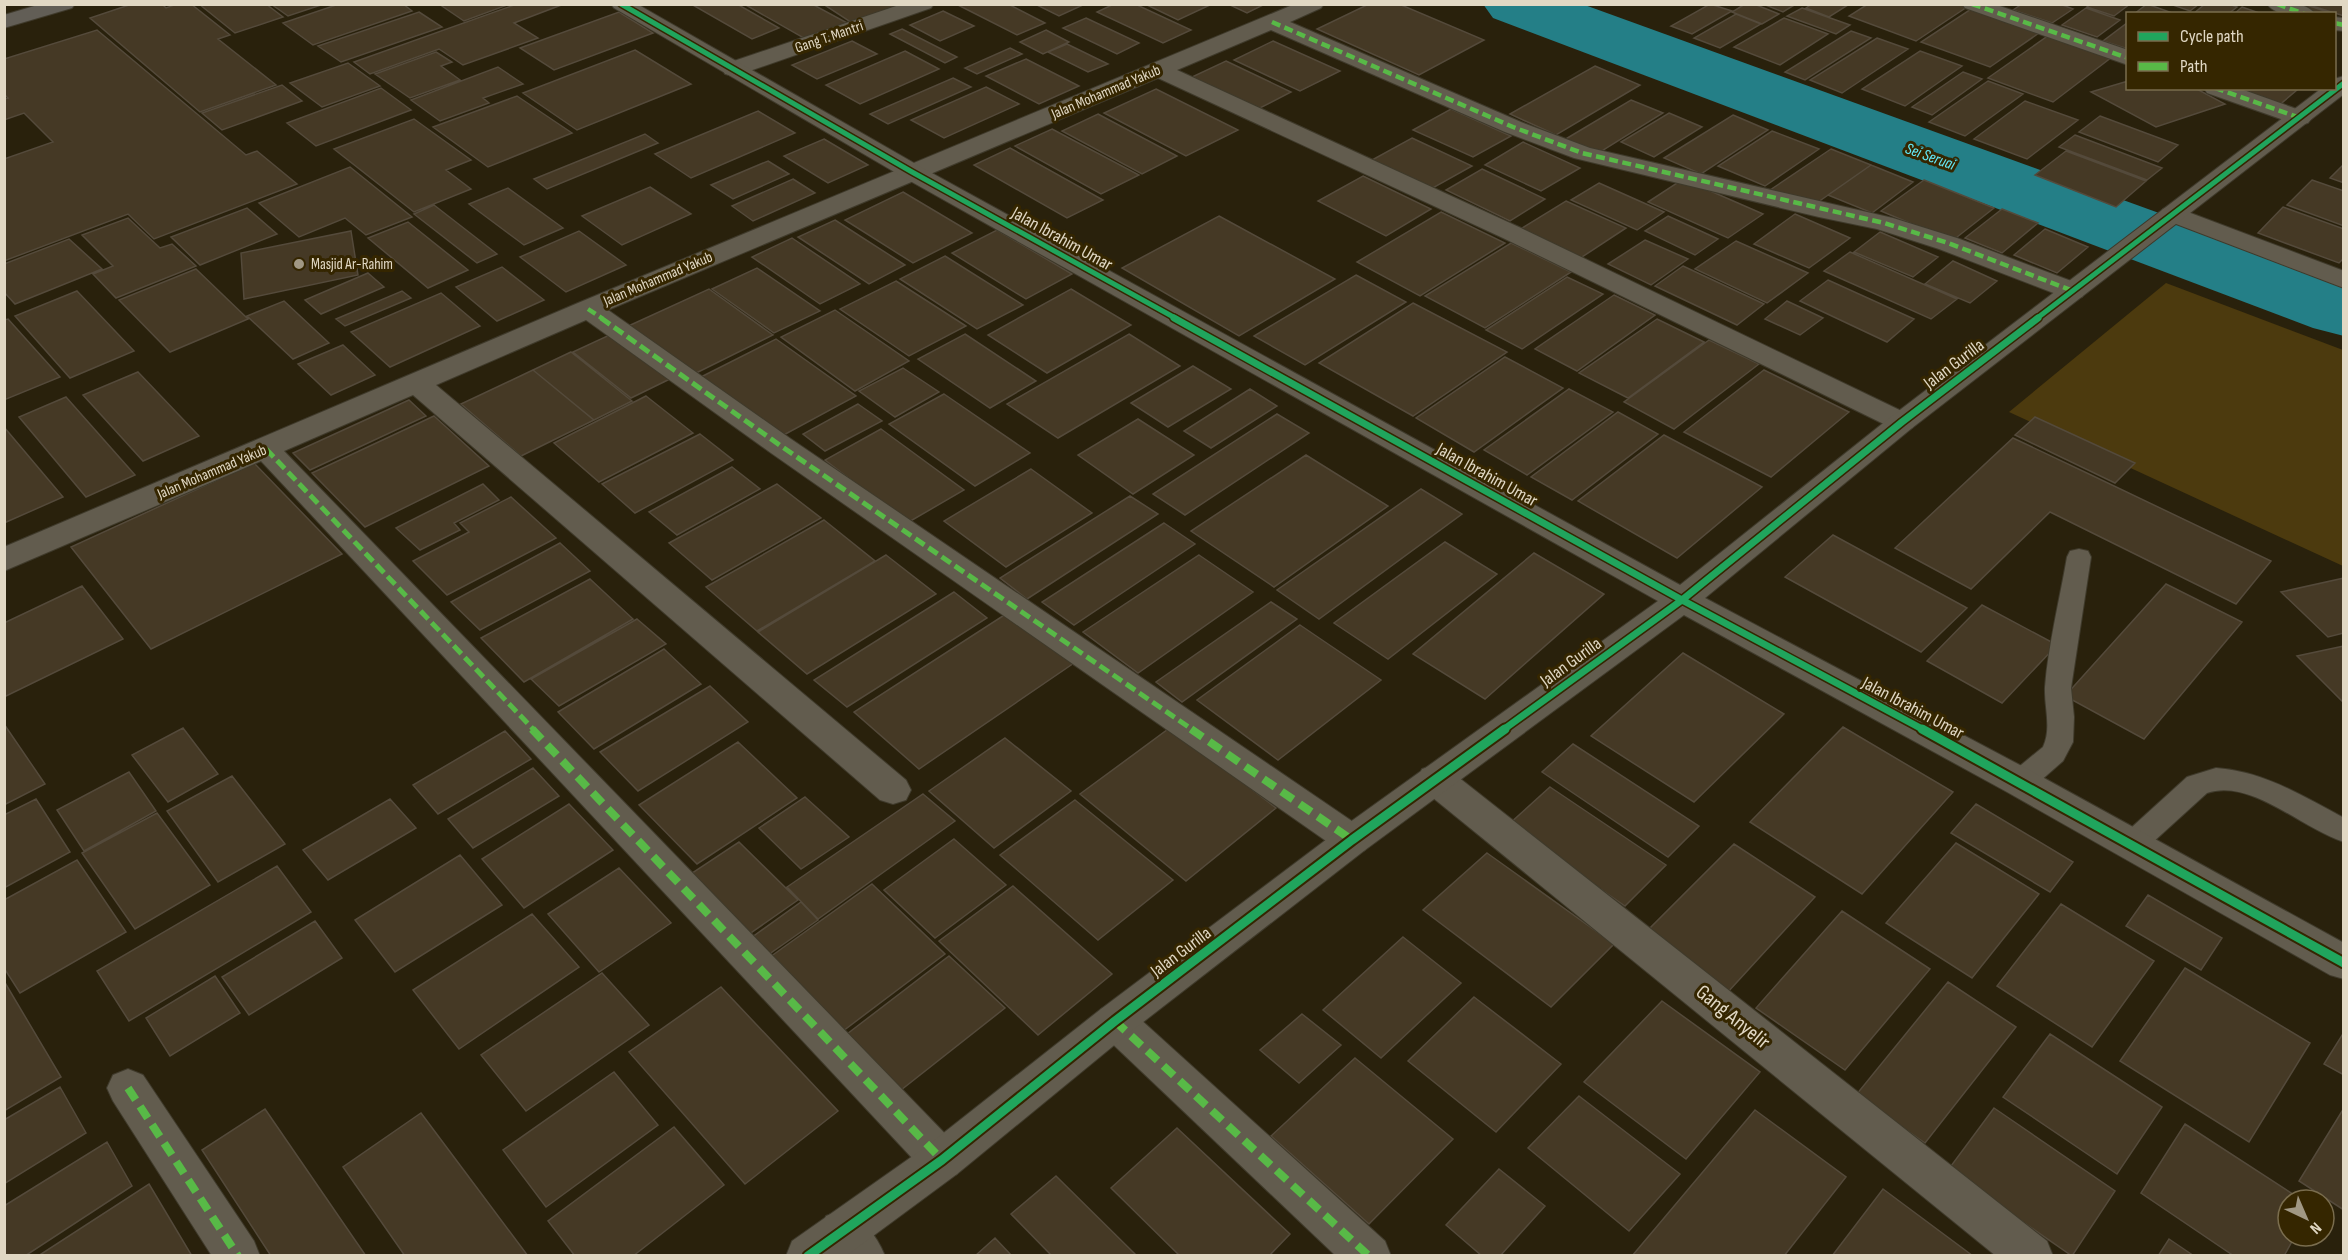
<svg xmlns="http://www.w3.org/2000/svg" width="2348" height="1260" font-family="'Sofia Sans Condensed',sans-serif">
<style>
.green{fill:#4c3a0e}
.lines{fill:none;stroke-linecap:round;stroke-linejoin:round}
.river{fill:#247f87;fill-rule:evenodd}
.building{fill:#453925;stroke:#544a3b;stroke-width:1.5}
.lane-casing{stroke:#3f3a2b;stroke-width:2}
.street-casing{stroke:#3f3a2b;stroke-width:2}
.secondary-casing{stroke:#3f3a2b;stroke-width:2}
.primary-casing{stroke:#3f3a2b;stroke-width:2}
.lane{fill:#625c4e;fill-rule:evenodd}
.street{fill:#625c4e;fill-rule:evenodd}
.secondary{fill:#625c4e;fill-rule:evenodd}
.primary{fill:#625e56;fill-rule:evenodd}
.quiet-far2{stroke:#58b947;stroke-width:4.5;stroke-dasharray:9 4.5;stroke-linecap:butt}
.quiet-far1{stroke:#58b947;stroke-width:5;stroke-dasharray:11 5;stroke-linecap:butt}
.quiet{stroke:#58b947;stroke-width:8;stroke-dasharray:14 8;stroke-linecap:butt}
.cycleway-far2-casing{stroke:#352600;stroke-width:8}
.cycleway-far1-casing{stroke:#352600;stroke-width:10}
.cycleway-casing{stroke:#352600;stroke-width:13}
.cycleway-far2{stroke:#20a55d;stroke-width:5}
.cycleway-far1{stroke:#20a55d;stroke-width:7}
.cycleway{stroke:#20a55d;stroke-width:9}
.poi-dot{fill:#a19884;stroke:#352600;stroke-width:2}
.labels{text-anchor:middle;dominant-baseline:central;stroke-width:6;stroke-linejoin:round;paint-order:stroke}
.far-street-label{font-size:15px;fill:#e1d8c4;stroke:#352600}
.far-poi-label{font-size:15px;fill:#e1d8c4;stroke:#352600;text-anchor:start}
.far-water-label{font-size:16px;font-style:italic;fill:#64ebfa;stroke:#352600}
.street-label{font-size:18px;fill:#e1d8c4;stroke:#352600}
.near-street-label{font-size:21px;fill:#e1d8c4;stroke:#352600}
</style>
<rect width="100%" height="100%" fill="#29210c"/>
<!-- green -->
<path class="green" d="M2166 283 2343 350V566L2009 412Z"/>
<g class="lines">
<!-- river -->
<path class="river" d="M1483 4H1582L2344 280V336L2313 328 1493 18Z"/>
</g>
<!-- building -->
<path class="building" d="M132 4H162L166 8 177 4H191L230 35 218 39 276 85 200 112 90 18Z
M199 4H266L283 17 235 33Z
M271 4H324L288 16Z
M339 4H403L412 11 313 45 283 23Z
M439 4H510L464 21Z
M517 4H564L514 23 538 38 463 65 439 49 370 74 354 62Z
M691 4H737L779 28 752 39Z
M744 4H812L849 24 809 41Z
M823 4H904L852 23Z
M1008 4 1045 23 1017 35 958 5Z
M1035 4H1085L1059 16Z
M1114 4H1135L1191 30 1163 43 1097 12Z
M1145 4H1212L1178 20Z
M1228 4H1265L1247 13Z
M1369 4H1399L1484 40 1419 75 1317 29Z
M1710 4 1732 11 1692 34 1671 26Z
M1745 4H1754L1779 14 1762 24 1732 12Z
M1763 4H1796L1783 12Z
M1812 4H1845L1848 5 1829 17 1806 8Z
M1868 4H1959L1967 7 1916 41 1849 16Z
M2022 4H2060L2073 9 2052 23 2013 10Z
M2090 4H2130L2114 16 2087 7Z
M2147 4 2175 14H2134Z
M2170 4H2199L2190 11Z
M2205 4H2229L2237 7 2228 14H2193Z
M2287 4H2304L2333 14H2312Z
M2306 4H2344V16Z
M2242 7 2262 14H2234Z
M1802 8 1850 25 1836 34 1787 16Z
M2086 8 2120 20 2097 37 2062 25Z
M1971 9 2039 33 1990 67 1921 42Z
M943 11 974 26 940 41 910 25Z
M419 12 442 27 341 62 318 46Z
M619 12 653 33 554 70 520 48Z
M1736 14 1761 24 1720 48 1694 38Z
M1086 18 1139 43 1117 54 1063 28Z
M1784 18 1828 34 1780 65 1734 47Z
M2127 23 2128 49 2103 41Z
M902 29 957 57 945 63 890 34Z
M97 30 246 155 257 151 297 184 154 239 128 214 4 261V159L53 142 24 113 4 120V99L8 98 4 94V59Z
M1046 30 1069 42 1043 54 1020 42Z
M1851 31 1871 38 1805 80 1785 72Z
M2049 35 2112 57 2053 102 1988 78Z
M1877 38 1908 49 1842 93 1810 80Z
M852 41 877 54 817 79 792 65Z
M1273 41 1340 71 1300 91 1234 60Z
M1067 44 1108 64 1088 72 1048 52Z
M1010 48 1022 54 977 74 965 68Z
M635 50 691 84 577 130 523 93Z
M905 51 939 69 860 104 826 85Z
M1920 51 1962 66 1905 106 1862 89Z
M436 52 452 62 441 66 460 80 410 98 375 74Z
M1026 59 1079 86 1039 104 986 76Z
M1226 61 1291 92 1258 109 1192 77Z
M348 63 380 86 322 107 290 83Z
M1595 66 1640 85 1556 135 1510 114Z
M498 67 523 84 483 98 489 103 440 121 411 100Z
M1963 72 1982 79 1932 115 1912 107Z
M953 78 971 87 888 124 870 114Z
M1988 81 2023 94 1965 136 1929 122Z
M2128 81V88H2195L2225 104 2156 127 2091 92Z
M282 85 302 101 222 130 202 113Z
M986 87 1019 104 944 138 911 120Z
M381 88 411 110 316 146 287 123Z
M2222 88H2292L2297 90 2277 107Z
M1156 89 1238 130 1186 156 1104 113Z
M517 96 572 133 488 167 433 127Z
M1631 100 1663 113 1597 154 1564 140Z
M2025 101 2078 120 2027 159 1974 139Z
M1451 109 1511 136 1473 157 1413 130Z
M758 111 795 133 691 178 655 154Z
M1669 113 1702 127 1654 157 1621 142Z
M1098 114 1177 156 1142 174 1062 131Z
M1733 115 1768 130 1701 174 1664 158Z
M2100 116 2178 145 2158 162 2079 132Z
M414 119 471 160 446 170 471 189 414 212 334 149Z
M1052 129 1139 175 1101 194 1015 146Z
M1772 131 1819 149 1765 186 1718 166Z
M645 134 658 143 547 189 534 179Z
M2075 135 2162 168 2147 180 2059 147Z
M1412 138 1472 166 1431 189 1372 160Z
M824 139 868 165 828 183 784 156Z
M1523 142 1580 168 1541 191 1485 165Z
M1010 148 1103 200 1067 218 974 165Z
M1831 149 1871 165 1811 207 1770 190Z
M2066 151 2146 181 2116 207 2035 175Z
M768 161 789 174 733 199 711 185Z
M2344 164V183L2330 178Z
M1871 165 1913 182 1872 213 1828 195Z
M350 167 412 217 366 235 345 218 299 237 259 203Z
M1482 169 1545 199 1510 221 1446 190Z
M1363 176 1431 209 1386 236 1318 201Z
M793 179 815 193 753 221 732 206Z
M1683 179 1763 214 1728 238 1648 202Z
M1924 180 1994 208 1952 241 1881 211Z
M2312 180 2344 191V226L2287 205Z
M1599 183 1664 212 1637 230 1571 200Z
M650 187 691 214 622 245 582 216Z
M508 188 563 228 524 245 469 204Z
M903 192 972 233 913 263 845 220Z
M1566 201 1626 228 1579 259 1519 230Z
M434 205 497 254 477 263 414 214Z
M2283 207 2344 229V258L2339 263 2258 233Z
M247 208 277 234 200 265 171 237Z
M2002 209 2038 223 2002 253 1965 238Z
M1441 212 1505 243 1420 296 1357 262Z
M1795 214 1850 238 1809 268 1754 244Z
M1219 216 1335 279 1239 336 1122 268Z
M1668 216 1718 239 1695 255 1645 231Z
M128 218 160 248 172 244 196 266 116 298 93 274 113 266 82 235Z
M835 220 905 265 869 284 798 237Z
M408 222 468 270 428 288 368 238Z
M2045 229 2088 247 2057 273 2014 255Z
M997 230 1072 274 1026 299 952 253Z
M351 231 358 275 244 299 241 253Z
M579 231 626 265 566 292 520 257Z
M1880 232 1938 257 1913 277 1854 252Z
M792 238 860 284 820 304 752 257Z
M69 239 102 269 15 304 4 292V264Z
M1645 240 1688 259 1651 285 1608 264Z
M1736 241 1808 273 1767 303 1695 269Z
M1511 243 1571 272 1485 328 1425 296Z
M1850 252 1957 299 1931 319 1824 271Z
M945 256 1023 305 977 329 900 279Z
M1953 261 1997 281 1970 303 1925 284Z
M1683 266 1764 304 1737 325 1655 286Z
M502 267 544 300 497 321 456 287Z
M757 268 820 311 774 333 712 289Z
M196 269 248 319 170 352 119 300Z
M368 273 384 287 321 314 305 300Z
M1356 275 1406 302 1305 365 1254 336Z
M1567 277 1603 294 1522 349 1486 330Z
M1828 280 1914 319 1887 342 1800 301Z
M896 281 966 326 909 356 840 309Z
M709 289 773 335 688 377 624 328Z
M1071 289 1131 325 1047 373 988 335Z
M77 291 134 351 70 378 15 316Z
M402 291 411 298 345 326 336 319Z
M441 293 480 326 390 367 351 332Z
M1614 295 1655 315 1577 371 1535 349Z
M284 301 329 343 293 359 247 316Z
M1787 301 1823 318 1800 335 1765 319Z
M1413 303 1507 352 1413 416 1319 363Z
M835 310 909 361 855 391 781 337Z
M8 319 60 377 4 400V320Z
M1657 319 1704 342 1628 398 1579 373Z
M618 331 676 376 631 398 573 352Z
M965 334 1036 381 990 408 918 359Z
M1129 334 1180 366 1058 438 1007 404Z
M776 339 856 396 778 438 699 378Z
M1709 340 1759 364 1674 429 1624 402Z
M343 345 375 375 331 395 298 364Z
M571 352 632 401 594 420 533 370Z
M1505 357 1563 388 1474 452 1416 418Z
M1193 366 1231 389 1168 427 1131 403Z
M903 368 939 392 895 417 859 391Z
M533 370 594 420 521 456 461 404Z
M1764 370 1849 412 1771 477 1684 432Z
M138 372 199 436 143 461 83 395Z
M1250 389 1277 406 1211 448 1184 431Z
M1569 389 1613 412 1527 475 1484 450Z
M944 394 1030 453 975 486 889 424Z
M646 396 693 433 599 482 554 443Z
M66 397 135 475 86 497 19 417Z
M409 400 426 416 310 470 293 453Z
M858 404 882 421 825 451 803 434Z
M1618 412 1658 434 1572 500 1531 477Z
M1277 414 1309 433 1185 515 1153 494Z
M434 416 489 466 365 527 312 473Z
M2035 417 2135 463 2115 483 2015 435Z
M1138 419 1194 455 1133 494 1078 455Z
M4 427 63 497 4 523Z
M881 429 964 490 907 523 825 460Z
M700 434 733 460 635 513 602 484Z
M1664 435 1762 487 1677 558 1578 501Z
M2013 438 2089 474 2271 561 2236 604 2050 512 1971 589 1895 548Z
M1306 455 1388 506 1274 587 1191 531Z
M254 463 342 554 151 649 71 547Z
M732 467 760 489 677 535 649 512Z
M1031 469 1092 513 1006 567 944 521Z
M483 484 499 500 454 523 460 530 420 550 396 528Z
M777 484 821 518 712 580 669 543Z
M1421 489 1462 514 1319 619 1277 590Z
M1130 496 1158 514 1027 599 1000 578Z
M511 497 556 538 447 595 413 561 469 532 460 523Z
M824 520 875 561 757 631 706 587Z
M1164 523 1195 544 1074 625 1042 602Z
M1833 535 1967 608 1921 652 1785 577Z
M1445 542 1497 574 1388 659 1334 623Z
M560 543 590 571 480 630 451 602Z
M1534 553 1604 594 1485 699 1413 654Z
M886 555 936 594 807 674 758 632Z
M1199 555 1253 592 1138 673 1083 632Z
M2344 578V633L2328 637 2281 592Z
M590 579 633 619 524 682 481 638Z
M2166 584 2242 622 2144 739 2065 696Z
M82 586 123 639 4 697V623Z
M954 592 987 618 847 707 814 680Z
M1271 602 1297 619 1182 702 1156 682Z
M1982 605 2057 645 2002 703 1927 661Z
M1009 612 1074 663 919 769 854 712Z
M637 619 666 644 559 706 531 679Z
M1300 625 1381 680 1278 760 1197 700Z
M2344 646V700L2342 701 2297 656Z
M664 649 701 684 594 749 558 712Z
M1683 653 1784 714 1694 802 1591 736Z
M710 686 748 722 638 791 600 752Z
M4 724 45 784 4 805Z
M1171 727 1276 808 1186 881 1080 794Z
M1843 727 1953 792 1862 894 1750 822Z
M183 728 218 774 168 802 132 755Z
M505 731 531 759 438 814 413 785Z
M1005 738 1071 791 994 848 929 791Z
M738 742 797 798 697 864 639 805Z
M1573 744 1699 826 1668 857 1542 772Z
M533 768 559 796 473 848 448 819Z
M129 772 156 811 84 851 57 810Z
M232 776 285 844 218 882 167 811Z
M1550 787 1666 865 1625 906 1508 825Z
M923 794 955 821 818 919 787 887Z
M805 797 849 837 801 869 759 828Z
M36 799 70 852 4 888V815Z
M390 799 416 828 328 880 303 850Z
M1075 800 1173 880 1098 940 1000 855Z
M569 804 613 850 524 908 482 859Z
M1976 804 2073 862 2050 892 1951 833Z
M157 813 210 885 135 929 82 853Z
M954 839 1006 885 935 938 884 890Z
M739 842 798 900 745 937 686 877Z
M1956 843 2039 894 1972 978 1886 923Z
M1734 844 1815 897 1727 993 1644 934Z
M1487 853 1614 944 1551 1007 1423 910Z
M460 855 502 905 395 972 355 920Z
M77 860 126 932 20 993 4 968V900Z
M277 866 311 912 129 1021 97 971Z
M619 868 671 923 599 972 548 914Z
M872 884 945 954 843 1031 770 957Z
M1013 886 1112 974 1038 1035 939 941Z
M2148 895 2222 938 2201 970 2126 926Z
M801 902 818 920 765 957 748 940Z
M2061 904 2154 961 2092 1047 1997 986Z
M1842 911 1930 969 1845 1070 1756 1008Z
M532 914 579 967 459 1049 413 990Z
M315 921 342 958 249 1015 222 977Z
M1403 937 1461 983 1381 1058 1323 1010Z
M949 956 1005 1008 901 1090 847 1034Z
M2185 968 2310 1043 2249 1142 2120 1061Z
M602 973 649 1025 526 1111 481 1055Z
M215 976 240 1013 170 1056 146 1018Z
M4 981 61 1077 4 1111Z
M1948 982 2016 1027 1925 1143 1856 1095Z
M721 987 838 1111 745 1184 629 1052Z
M1474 997 1561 1064 1496 1132 1408 1061Z
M1662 1001 1760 1072 1686 1159 1584 1082Z
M1302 1014 1341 1045 1299 1083 1260 1050Z
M2344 1032V1075L2324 1064Z
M2050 1034 2162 1107 2117 1174 2003 1097Z
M1355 1058 1453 1139 1369 1224 1271 1136Z
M614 1072 658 1125 546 1207 503 1150Z
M60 1087 86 1133 4 1184V1120Z
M1579 1096 1680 1174 1629 1231 1528 1148Z
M1994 1108 2115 1191 2072 1256 1948 1170Z
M2344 1108V1210L2299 1181Z
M265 1109 366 1256H271L202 1150Z
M1755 1110 1846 1177 1784 1256H1632Z
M421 1113 528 1256H405L343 1167Z
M2185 1124 2302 1200H2288V1236H2295L2284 1256H2234L2141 1193Z
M674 1127 724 1185 633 1256H575L548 1221Z
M1177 1128 1290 1234 1269 1256H1180L1111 1188Z
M107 1142 132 1186 25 1256H4V1206Z
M1499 1169 1545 1206 1500 1256H1482L1446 1225Z
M1056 1176 1137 1256H1052L1011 1214Z
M149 1184 192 1256H38Z
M1883 1189 1973 1256H1832Z
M995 1238 1012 1256H975Z
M2169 1239 2194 1256H2158Z"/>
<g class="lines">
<defs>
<path id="lane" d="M2079 549 2088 551 2091 557 2071 688 2074 717 2073 742 2063 761 2030 790 2020 793 2010 790 2006 782 2010 774 2043 747C2052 728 2044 707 2045 687 2048 646 2060 598 2067 557L2070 551Z
M2216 768C2263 771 2303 796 2344 818V842C2302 829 2251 778 2207 793L2141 853 2131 856 2121 853 2117 845 2121 837 2187 777Z"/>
<path id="street" d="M902 4H934L931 8 741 74 733 76 725 74 722 69 725 64Z
M1295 4H1324L1321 8 1290 22 1521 122 1590 148 1893 218 1957 238 2082 285 2086 291 2082 297 2073 299 2064 297 1939 249 1877 229 1819 217 1574 158 1505 132 1271 30 1177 70 1521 228 1912 416 1917 422 1912 428 1902 431 1892 428 1503 238 1158 78 608 310 791 439 1365 830 1371 840 1365 850 1352 855 1339 850 771 453 586 320 436 385 906 780 911 790 906 800 893 804 880 800 413 395 284 451 957 1146 964 1160 957 1174 942 1180 927 1174 261 461 4 571V547L578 303Z
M1962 4H1994L2128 50V65L1965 8Z
M2267 4C2282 4 2305 0 2315 14 2301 14 2277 18 2267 4Z
M2334 17 2344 18V31L2334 30Z
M2204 88H2238L2308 113 2312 118 2308 123 2300 125 2292 123 2207 93Z
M2172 206 2344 271V288L2163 219 2159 214 2163 209Z
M1435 765 1448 769 2047 1241 2053 1256H1996L1422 789 1417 779 1422 769Z
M1115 1003 1129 1009 1385 1241 1391 1256H1336L1101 1033 1095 1021 1101 1009Z
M128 1069 143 1075 254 1241 260 1256H212L113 1101 107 1088 113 1075Z
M842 1210C863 1218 876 1234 885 1256H834L826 1246 820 1231 826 1216Z"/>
<path id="secondary" d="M611 4H637L921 167 1680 585 1892 416 2322 88H2334V79L2344 76V94L1912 428 1705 598 2033 772 2344 943V979L2330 975 2007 792 1684 615 1365 850 1129 1033 957 1174 846 1256H786L792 1241 927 1146 1101 1009 1339 830 1658 601 903 177 614 8Z"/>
<path id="primary" d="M41 4H75L72 8 4 28V15Z"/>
</defs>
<!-- lane casing -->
<use href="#lane" class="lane-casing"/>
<!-- street casing -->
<use href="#street" class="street-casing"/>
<!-- secondary casing -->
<use href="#secondary" class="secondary-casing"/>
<!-- primary casing -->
<use href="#primary" class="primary-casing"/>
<!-- lane -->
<use href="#lane" class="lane"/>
<!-- street -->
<use href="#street" class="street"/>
<!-- secondary -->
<use href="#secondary" class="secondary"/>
<!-- primary -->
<use href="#primary" class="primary"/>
<!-- quiet-far2 -->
<path class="quiet-far2" d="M1972 4 2128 58
M2277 4 2305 14
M1272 22 1513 127 1582 153 1884 223 1948 243 2073 291
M2334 23 2344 25
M2215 88 2300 118
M588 309 603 319"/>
<!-- quiet-far1 -->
<path class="quiet-far1" d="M601 318 781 446 1193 730
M266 449 534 730"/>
<!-- quiet -->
<path class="quiet" d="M532 729 942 1160
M1191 729 1352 840
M1115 1021 1369 1256
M128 1088 238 1256"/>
<defs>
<path id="cycleway-far2" d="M621 4 912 172 1177 319
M2036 319 2344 83"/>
<path id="cycleway-far1" d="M1174 318 1682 600 1924 730
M1503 730 1682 600 1902 422 2038 318"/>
<path id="cycleway" d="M1922 729 2344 963
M808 1256 942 1160 1115 1021 1352 840 1505 729"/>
</defs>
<!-- cycleway-far2 casing -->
<use href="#cycleway-far2" class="cycleway-far2-casing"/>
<!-- cycleway-far1 casing -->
<use href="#cycleway-far1" class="cycleway-far1-casing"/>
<!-- cycleway casing -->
<use href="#cycleway" class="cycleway-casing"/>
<!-- cycleway-far2 -->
<use href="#cycleway-far2" class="cycleway-far2"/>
<!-- cycleway-far1 -->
<use href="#cycleway-far1" class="cycleway-far1"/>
<!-- cycleway -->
<use href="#cycleway" class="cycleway"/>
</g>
<!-- markers -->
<circle class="poi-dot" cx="299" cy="264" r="6"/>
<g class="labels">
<!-- far-street labels -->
<g class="far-street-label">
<text transform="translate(829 37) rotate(-19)">Gang T. Mantri</text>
<text transform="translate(1106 92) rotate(-23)">Jalan Mohammad Yakub</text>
<text transform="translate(658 279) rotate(-23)">Jalan Mohammad Yakub</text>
<text transform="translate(212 472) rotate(-23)">Jalan Mohammad Yakub</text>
</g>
<!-- far-poi labels -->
<g class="far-poi-label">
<text x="311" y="264">Masjid Ar-Rahim</text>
</g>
<!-- far-water labels -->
<g class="far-water-label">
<text transform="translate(1930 157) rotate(20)">Sei Seruai</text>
</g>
<!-- street labels -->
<g class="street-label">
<text transform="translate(1062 239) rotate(29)">Jalan Ibrahim Umar</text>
<text transform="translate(1954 364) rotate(-37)">Jalan Gurilla</text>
<text transform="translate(1487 475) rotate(29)">Jalan Ibrahim Umar</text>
<text transform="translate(1571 662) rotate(-36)">Jalan Gurilla</text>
<text transform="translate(1913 708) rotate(28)">Jalan Ibrahim Umar</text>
<text transform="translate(1181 952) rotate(-37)">Jalan Gurilla</text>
</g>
<!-- near-street labels -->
<g class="near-street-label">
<text transform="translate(1733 1017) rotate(39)">Gang Anyelir</text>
</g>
</g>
<!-- border -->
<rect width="2348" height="1260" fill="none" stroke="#e1d8c4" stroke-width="12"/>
<!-- legend -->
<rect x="2126" y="12" width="210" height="78" fill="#352600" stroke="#7a6d4e" stroke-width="1.5"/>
<rect x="2138" y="32" width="30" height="9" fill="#20a55d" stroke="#7a6d4e" stroke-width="1.5"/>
<text x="2180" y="42" font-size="18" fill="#e1d8c4">Cycle path</text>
<rect x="2138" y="62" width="30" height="9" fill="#58b947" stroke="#7a6d4e" stroke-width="1.5"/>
<text x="2180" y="72" font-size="18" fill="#e1d8c4">Path</text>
<!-- north arrow -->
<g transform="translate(2306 1218) rotate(136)"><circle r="28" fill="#352600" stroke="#7a6d4e" stroke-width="1.5"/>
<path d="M0-4.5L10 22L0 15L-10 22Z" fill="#a19884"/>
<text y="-9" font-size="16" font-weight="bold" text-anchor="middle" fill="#e1d8c4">N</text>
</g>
</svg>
